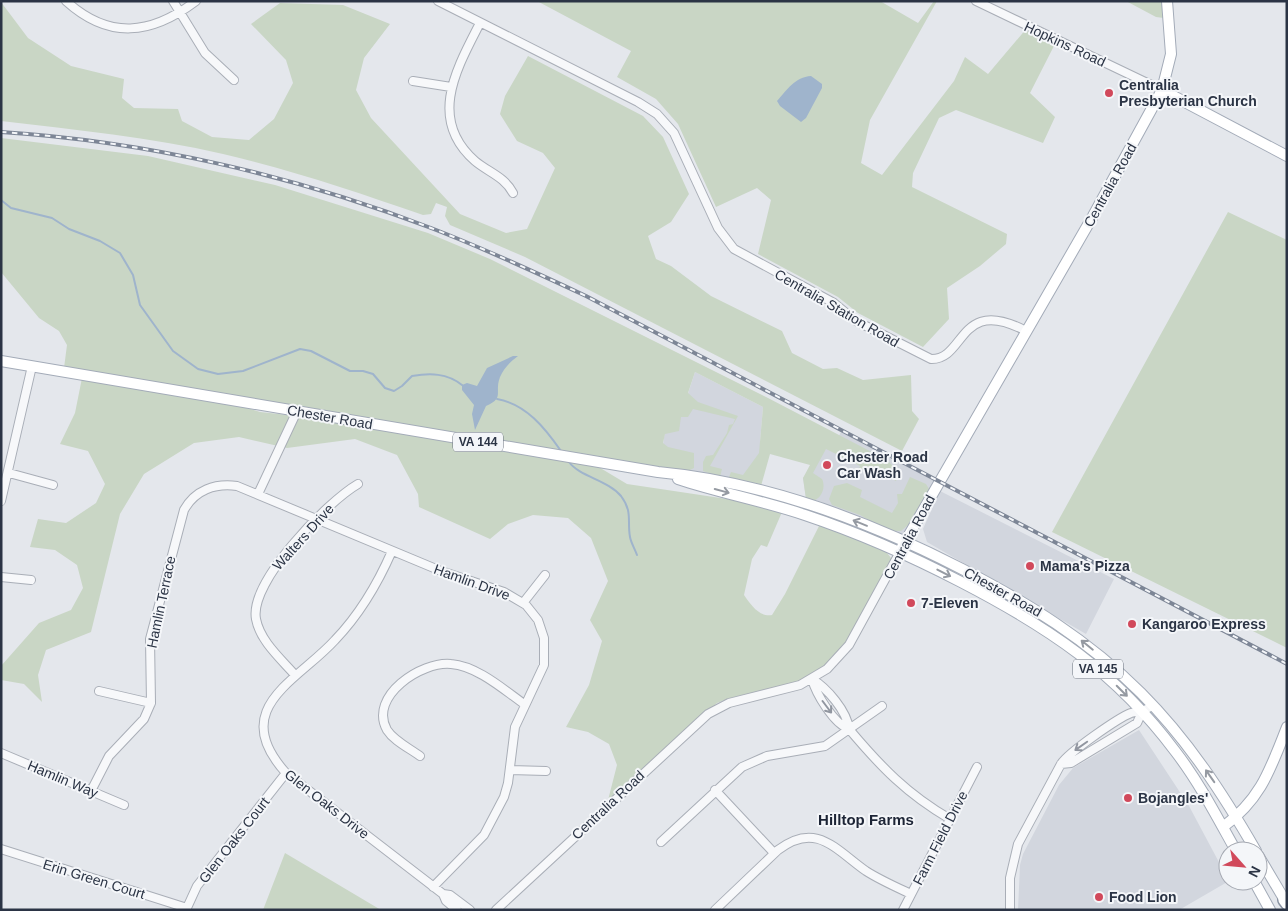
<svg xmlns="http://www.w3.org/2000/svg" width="1288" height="911" font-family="Helvetica,sans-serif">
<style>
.built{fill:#d2d6de}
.green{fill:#c9d6c5}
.water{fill:#9fb4cc}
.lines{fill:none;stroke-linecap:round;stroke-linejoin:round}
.stream{stroke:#9fb4cc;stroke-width:2}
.minor-casing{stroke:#a9aeb7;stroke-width:10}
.major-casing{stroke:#a3abb8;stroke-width:12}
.highway-casing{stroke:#8b94a3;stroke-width:14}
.minor{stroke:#f7f8fa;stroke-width:8}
.major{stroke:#fff;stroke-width:10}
.highway{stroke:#fff;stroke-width:11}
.rail-casing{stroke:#7d8696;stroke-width:4}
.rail{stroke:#f4f6f9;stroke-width:2;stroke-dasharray:5.5;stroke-linecap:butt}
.oneway{stroke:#959aa2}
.oneway2{stroke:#9196a0}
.poi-dot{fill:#d1495b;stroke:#f4f6f9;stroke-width:2}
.labels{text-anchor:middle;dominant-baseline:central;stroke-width:4;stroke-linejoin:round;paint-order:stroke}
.shield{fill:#f4f6f9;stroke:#676e7b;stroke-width:1}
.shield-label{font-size:12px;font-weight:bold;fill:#2b3445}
.street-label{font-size:14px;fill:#2b3445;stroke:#f4f6f9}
.poi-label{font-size:14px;font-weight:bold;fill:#2b3445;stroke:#f4f6f9;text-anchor:start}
.neighbourhood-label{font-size:15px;font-weight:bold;fill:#1d2536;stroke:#f4f6f9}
</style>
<rect width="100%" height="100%" fill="#e4e7ec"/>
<!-- built -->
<path class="built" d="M695 372 763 407 760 442 764 448 748 486 659 472 665 431 683 409Z
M841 432 938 483 905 542 804 502 806 498 803 478 826 448 835 443Z
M940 491 1114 579 1086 634 927 542 923 529Z
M1139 730 1189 806 1229 881 1179 910H1018L1020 865 1023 854 1059 785 1073 768Z"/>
<!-- green -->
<path class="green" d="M537 1H880L918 23 934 1H937L870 120 861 163 882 175 954 81 965 57 988 74 1027 28 1056 42 1030 93 1055 117 1043 143 956 110 939 118 913 173 912 187 1007 234 1006 244 980 266 947 288 949 319 923 347 858 313 838 297 758 254 771 200 757 188 716 207 678 124 656 99 617 77 631 51Z
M1126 1H1162L1164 18 1156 17Z
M1 2 28 38 71 66 124 79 122 98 134 108 178 109 182 121 212 137 249 140 274 119 293 83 286 60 251 24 280 3 343 5 390 24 364 58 356 90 371 118 460 214 506 233 527 229 555 168 543 153 517 141 500 114 505 96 528 56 643 116 663 137 689 194 671 222 648 236 656 259 671 266 711 296 782 331 792 353 823 369 837 368 863 380 911 375 912 411 919 419 902 451 525 257 450 225 445 216 447 207 436 203 431 214 423 215C357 192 292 170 223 154 150 137 76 130 1 121Z
M1 138 148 156 275 185 428 233 490 259 768 398 887 460 897 470 894 475 897 478 896 481 874 470 871 472 864 468 855 480 860 466 826 449 813 473 822 479C826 487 822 498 813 501L806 499 803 478 810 465 770 454 761 486 729 477 731 472 743 475 759 453 763 407 695 372 688 393 698 402 738 416 710 466 722 469 720 477 703 471V462L706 456 713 455 727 433 729 425 733 424 735 419 693 409 688 417H681L679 431 665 434 663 443 668 447 694 453V468L686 472 64 368 67 345 59 331 39 318 1 272Z
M1228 212 1287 240V648L1052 532Z
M82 378 235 404 260 412 316 418 597 466 627 484 754 503 782 512 767 547 761 545 752 559 744 595C751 605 759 617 772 615L785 594 820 524 884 549 891 558 890 564C867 607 846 668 795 684 769 692 742 692 717 703L607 804 617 765 609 744 588 732 566 727 589 685 602 641 590 620 608 581 591 538 568 518 533 515 508 524 490 539 419 507 418 494 397 455 355 439 287 448 239 437 194 443 144 474 120 514 91 632 46 650 38 675 42 702 24 684 1 680V666L39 623 71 610 83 588 77 565 55 550 30 547 38 519 66 523 96 503 105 484 88 451 60 444 75 413Z
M910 477 926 484 929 489 908 525 901 531H887L860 515 832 505 829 499 834 486 847 483 862 490 860 497 892 513 898 503 897 494H902Z
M285 853 381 910H263Z"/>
<!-- water -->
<path class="water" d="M811 76 822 84V88L806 118 801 122 780 106 777 101C787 90 795 77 811 76Z
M513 356H518C510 362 504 368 500 377 494 393 505 398 486 406L475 430 472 414 474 405 462 390V385L467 383 477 386 487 368Z"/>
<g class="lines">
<!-- stream -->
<path class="stream" d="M1 200 11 208 52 218 69 229 100 241 120 253 133 275 140 305 173 351 198 369 218 374 243 371 300 349 311 351 350 371H363L373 374 385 388 394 391 402 386 412 376C430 373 447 373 462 385
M497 399C526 404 545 428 561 451
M569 462C580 477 608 480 621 496 633 512 627 521 630 537 631 543 635 549 637 555"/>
<defs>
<path id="minor" d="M66 1C109 40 151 35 196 1
M173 1 205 53 234 80
M438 1 638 102 657 114 674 133 718 228 734 249 834 303 856 321 931 359C966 360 958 295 1026 331
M976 1 1162 90
M480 23C457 68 427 119 475 161 488 172 505 177 513 193
M413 81 451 87
M9 473 53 485
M258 494 297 411
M1 501 32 366
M392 551C378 583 360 614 335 640 298 681 227 708 286 773L443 894 446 901 457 910
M1 577 31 580
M523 603 545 575
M295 675C281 659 260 641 256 619 249 582 327 502 358 484
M812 679C816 694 834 724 849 729 881 767 907 794 950 819
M812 679C827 688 847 711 849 729
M99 691 151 703
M1 753 124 805
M420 756C409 748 394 741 387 730 368 696 422 661 451 664 477 666 503 689 524 704
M1061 764 1071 763 1137 723 1142 712
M510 770 546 771
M715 790 774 853
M91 791 109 756 144 719 151 703 150 639 184 510C195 490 215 483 237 486L441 571 504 592 526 605 538 620 544 638V665L515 727 508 783 504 797 484 835 433 887
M661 842 742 767 767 756 825 746 882 706
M1 849 187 908
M443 894 450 895 470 910
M186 910 197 886 286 773
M496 910 708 714 729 703 800 685 827 669 849 645 900 552
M715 910 778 850C816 821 835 849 866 871 880 880 896 887 911 894
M903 910 977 767
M1010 910V878L1018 844 1061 764C1069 752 1118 718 1131 713 1141 710 1142 713 1153 705"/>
<path id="major" d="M1162 90 1287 156
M1 361 658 472C765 482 867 520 962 569 1028 603 1088 640 1141 693 1188 740 1223 794 1256 851
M678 479C720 493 764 501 805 515 859 533 911 556 961 582 1048 627 1116 672 1175 751 1199 782 1217 817 1236 851
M902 547 1093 216 1162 90 1171 54 1167 1
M1223 827C1261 799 1270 770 1287 727
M1258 855 1287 904
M1254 881 1270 910"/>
<path id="highway" d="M1284 900 1287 904"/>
</defs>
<!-- minor casing -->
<use href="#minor" class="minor-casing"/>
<!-- major casing -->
<use href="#major" class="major-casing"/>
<!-- highway casing -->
<use href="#highway" class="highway-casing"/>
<!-- minor -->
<use href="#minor" class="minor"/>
<!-- major -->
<use href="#major" class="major"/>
<!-- highway -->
<use href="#highway" class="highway"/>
<defs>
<path id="rail" d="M1 132C145 141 296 176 431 228 483 248 535 272 586 296L1287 664"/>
</defs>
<!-- rail casing -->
<use href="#rail" class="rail-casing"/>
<!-- rail -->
<use href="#rail" class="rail"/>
</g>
<!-- one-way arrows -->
<defs><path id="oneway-shaft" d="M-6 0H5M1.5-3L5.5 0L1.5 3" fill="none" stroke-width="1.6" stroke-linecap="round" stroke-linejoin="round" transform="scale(1.25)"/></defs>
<g class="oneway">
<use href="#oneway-shaft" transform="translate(722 491) rotate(15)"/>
<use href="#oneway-shaft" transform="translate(860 523) rotate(-158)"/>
<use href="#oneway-shaft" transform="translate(944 573) rotate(27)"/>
<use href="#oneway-shaft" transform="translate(1087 645) rotate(-141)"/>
<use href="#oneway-shaft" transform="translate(1122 691) rotate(45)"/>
<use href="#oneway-shaft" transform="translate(1210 776) rotate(-125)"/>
</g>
<g class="oneway2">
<use href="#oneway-shaft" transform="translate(827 707) rotate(53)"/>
<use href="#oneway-shaft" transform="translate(1081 746) rotate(145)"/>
</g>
<!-- markers -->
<g class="poi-dot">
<circle cx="1109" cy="93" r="5"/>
<circle cx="827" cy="465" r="5"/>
<circle cx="1030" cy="566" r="5"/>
<circle cx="911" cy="603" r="5"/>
<circle cx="1132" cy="624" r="5"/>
<circle cx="1128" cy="798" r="5"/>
<circle cx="1099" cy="897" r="5"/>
</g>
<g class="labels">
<!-- shield labels -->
<g class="shield">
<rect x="453" y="432.5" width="50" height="19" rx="4"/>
<rect x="1073" y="659.5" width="50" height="19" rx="4"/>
</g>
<g class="shield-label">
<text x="478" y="442">VA 144</text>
<text x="1098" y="669">VA 145</text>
</g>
<!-- street labels -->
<g class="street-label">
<text transform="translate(1065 44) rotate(25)">Hopkins Road</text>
<text transform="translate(1110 185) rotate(-61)">Centralia Road</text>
<text transform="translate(837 308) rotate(30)">Centralia Station Road</text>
<text transform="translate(330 417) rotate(10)">Chester Road</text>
<text transform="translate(303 537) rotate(-48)">Walters Drive</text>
<text transform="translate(909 537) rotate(-62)">Centralia Road</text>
<text transform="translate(472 582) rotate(20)">Hamlin Drive</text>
<text transform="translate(1003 592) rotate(29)">Chester Road</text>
<text transform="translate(161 602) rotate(-78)">Hamlin Terrace</text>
<text transform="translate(63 779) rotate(23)">Hamlin Way</text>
<text transform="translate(327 804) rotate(38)">Glen Oaks Drive</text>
<text transform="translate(608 805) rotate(-43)">Centralia Road</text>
<text transform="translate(940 838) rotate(-63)">Farm Field Drive</text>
<text transform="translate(234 840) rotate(-52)">Glen Oaks Court</text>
<text transform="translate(94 879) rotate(17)">Erin Green Court</text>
</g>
<!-- poi labels -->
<g class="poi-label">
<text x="1119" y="85">Centralia<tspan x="1119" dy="16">Presbyterian Church</tspan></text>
<text x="837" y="457">Chester Road<tspan x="837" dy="16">Car Wash</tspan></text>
<text x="1040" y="566">Mama's Pizza</text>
<text x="921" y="603">7-Eleven</text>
<text x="1142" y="624">Kangaroo Express</text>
<text x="1138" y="798">Bojangles'</text>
<text x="1109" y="897">Food Lion</text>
</g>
<!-- neighbourhood labels -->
<g class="neighbourhood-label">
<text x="866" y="819">Hilltop Farms</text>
</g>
</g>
<!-- border -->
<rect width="1288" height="911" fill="none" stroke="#2b3445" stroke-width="5"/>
<!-- north arrow -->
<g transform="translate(1243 866) rotate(117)"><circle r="24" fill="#f4f6f9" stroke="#a4a8b1"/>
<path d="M0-4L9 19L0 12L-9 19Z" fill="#d1495b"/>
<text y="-8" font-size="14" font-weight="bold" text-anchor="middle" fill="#2b3445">N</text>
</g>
</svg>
